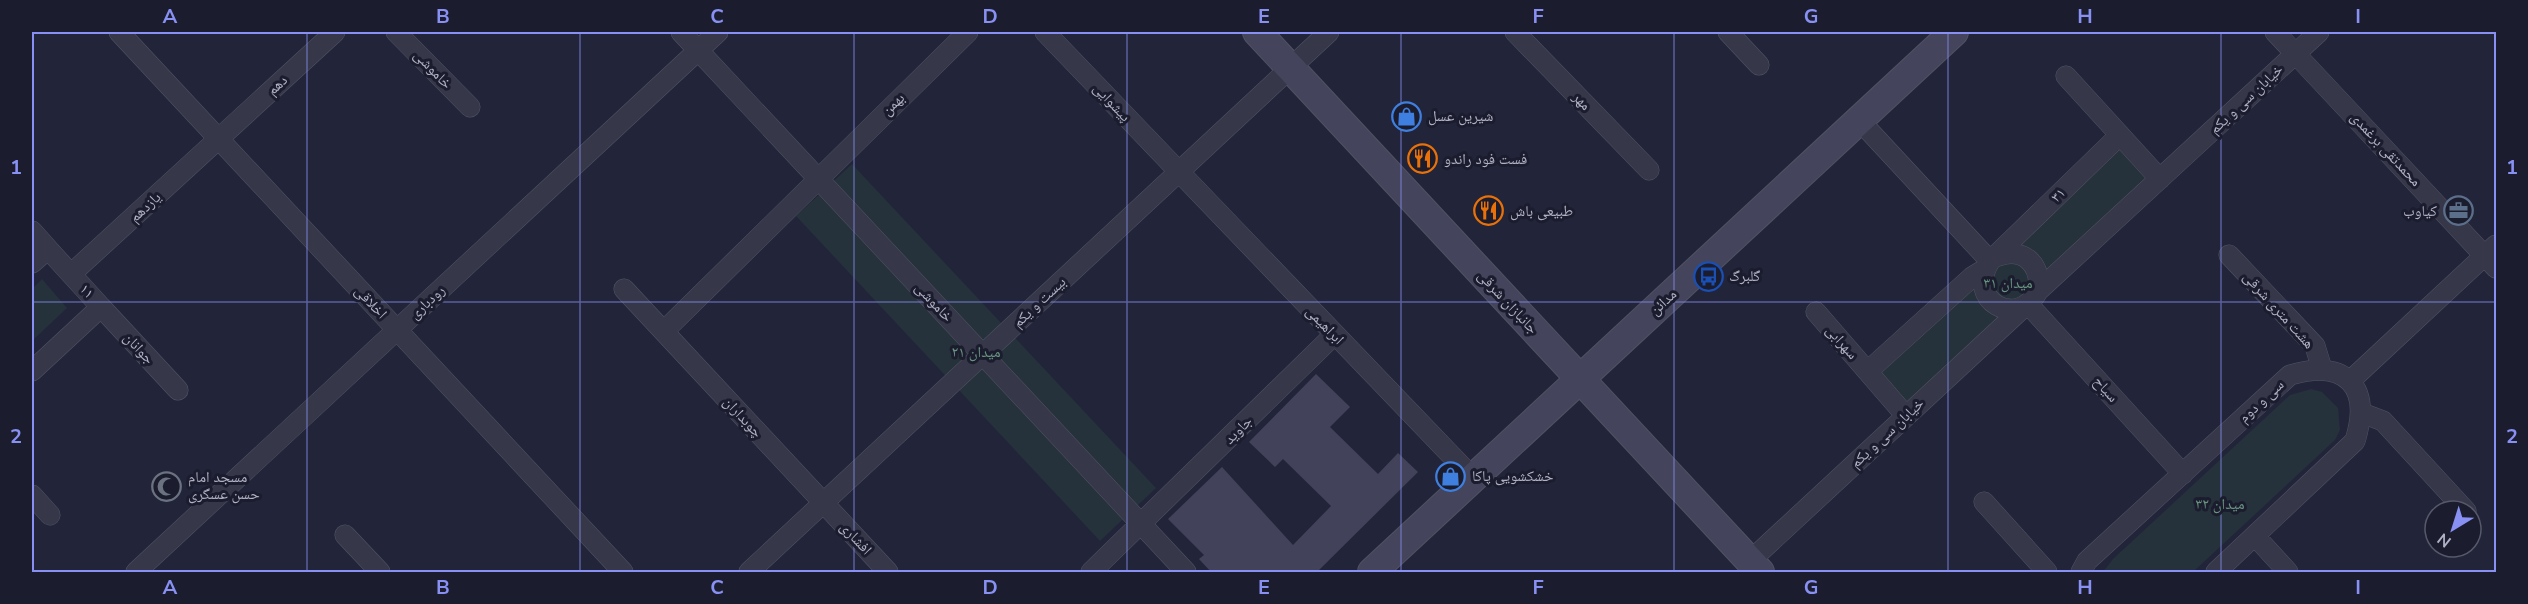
<svg xmlns="http://www.w3.org/2000/svg" width="2528" height="604" font-family="'Nunito Sans','Noto Naskh Arabic',sans-serif">
<style>
.green{fill:#25323b}
.building{fill:#42435a}
.lines{fill:none;stroke-linecap:round;stroke-linejoin:round}
.street-casing{stroke:#515264;stroke-width:21}
.secondary-casing{stroke:#515264;stroke-width:30}
.street{stroke:#363849;stroke-width:20}
.secondary{stroke:#44455c;stroke-width:28}
.grid{fill:none;stroke:#8890f3;stroke-width:1.5;stroke-opacity:0.55}
.labels{text-anchor:middle;dominant-baseline:central;stroke-width:6;stroke-linejoin:round;paint-order:stroke}
.street-label{font-size:15px;fill:#b1b2c5;stroke:#1b1d2e}
.poi-label{font-size:15px;fill:#b1b2c5;stroke:#1b1d2e;text-anchor:start}
.park-label{font-size:15px;fill:#699581;stroke:#1b1d2e}
.neatline{fill:none;stroke:#8890f3;stroke-width:2}
.grid-label{font-size:20px;text-anchor:middle;font-weight:bold;fill:#8890f3}
</style>
<rect width="100%" height="100%" fill="#222539"/>
<!-- green -->
<path class="green" d="M2120 145 2152 179 1907 407 1876 373Z
M852 164 1156 488 1100 541 796 216Z
M42 279 67 308 32 341V289Z
M2311 389 2322 392 2338 408 2340 430 2335 440 2193 572H2103L2113 559 2290 395Z"/>
<!-- building -->
<path class="building" d="M1316 374 1350 407 1330 427 1378 474 1398 453 1418 472 1316 573H1212L1199 559 1204 555 1168 519 1222 467 1293 545 1331 506 1283 459 1275 467 1249 442Z"/>
<g class="lines">
<defs>
<path id="street" d="M119 32 623 572
M396 32 470 107
M681 32 1186 572
M1045 32 1473 478
M1515 32 1649 170
M1728 32 1759 65
M2275 32 2496 268
M2066 76 2160 179
M1860 121 1990 261
M32 231 48 249
M2229 255 2315 346 2322 369
M1998 256C2024 247 2042 265 2038 291 2017 330 1965 300 1990 261L2120 135
M32 263 48 249 101 307 32 371
M71 274 335 32
M624 289 888 572
M2038 291 2319 32
M2028 304 2183 474
M101 307 178 390
M1816 312 1906 416
M664 331 968 32
M1868 371 1972 277 1985 269
M2350 381 2496 245
M2362 413 2383 421 2466 511
M32 495 50 515
M1984 502 2047 572
M345 535 380 572
M2255 536 2288 572
M1750 561 2026 305
M136 572 718 32
M749 572 1329 32
M1091 572 1334 335
M2081 572 2087 561 2290 375C2346 359 2372 386 2355 441L2216 572"/>
<path id="secondary" d="M1257 32 1760 572
M1372 572 1954 32"/>
</defs>
<!-- street casing -->
<use href="#street" class="street-casing"/>
<!-- secondary casing -->
<use href="#secondary" class="secondary-casing"/>
<!-- street -->
<use href="#street" class="street"/>
<!-- secondary -->
<use href="#secondary" class="secondary"/>
</g>
<!-- grid -->
<path class="grid" d="M307 32V572M580 32V572M854 32V572M1127 32V572M1401 32V572M1674 32V572M1948 32V572M2221 32V572M32 302H2496"/>
<!-- icons -->
<defs>
<symbol id="shop-ring" viewBox="-11 -11 22 22"><circle r="9.5" fill="#1b1d2e" stroke="#3f7fe0" stroke-width="1.5"/><path d="M-5-2.5h2.3a2.7 3.5 0 0 1 5.4 0H5L5.5 6h-11ZM-1.5-2.5h3a1.5 2.3 0 0 0-3 0Z" fill="#3f7fe0"/></symbol>
<symbol id="restaurant-ring" viewBox="-11 -11 22 22"><circle r="9.5" fill="#1b1d2e" stroke="#e8710a" stroke-width="1.5"/><path d="M-5-6h1v4h1v-4h1v4h1v-4h1v5L-1.5 .5V6h-2V.5L-5-1ZM5-6V6H3V1.5H1.5Q1.5-4 5-6Z" fill="#e8710a"/></symbol>
<symbol id="office-ring" viewBox="-11 -11 22 22"><circle r="9.5" fill="#1b1d2e" stroke="#5c6f8a" stroke-width="1.5"/><path d="M-6-3h4V-5.5h4V-3h4V5H-6ZM-1-4.5V-3h2v-1.5ZM-6 0V1H6V0Z" fill="#5c6f8a"/></symbol>
<symbol id="bus-ring" viewBox="-11 -11 22 22"><circle r="9.5" fill="#1b1d2e" stroke="#1a4fb4" stroke-width="1.5"/><path d="M-5-6H5V4H4V6H2V4H-2V6H-4V4H-5ZM-3.5-4V0h7V-4ZM-3.5 1.2v1.5H-2V1.2ZM2 1.2v1.5H3.5V1.2Z" fill="#1a4fb4"/></symbol>
<symbol id="mosque-ring" viewBox="-11 -11 22 22"><circle r="9.5" fill="#1b1d2e" stroke="#6b7280" stroke-width="1.5"/><path d="M3.5-4.9A6 6 0 1 0 3.5 4.9A5 5 0 1 1 3.5-4.9Z" fill="#6b7280"/></symbol>
</defs>
<g fill-rule="evenodd">
<use href="#shop-ring" x="1390" y="100" width="33" height="33"/>
<use href="#restaurant-ring" x="1406" y="142" width="33" height="33"/>
<use href="#restaurant-ring" x="1472" y="194" width="33" height="33"/>
<use href="#office-ring" x="2442" y="194" width="33" height="33"/>
<use href="#bus-ring" x="1692" y="260" width="33" height="33"/>
<use href="#shop-ring" x="1434" y="460" width="33" height="33"/>
<use href="#mosque-ring" x="150" y="470" width="33" height="33"/>
</g>
<g class="labels">
<!-- street labels -->
<g class="street-label">
<text transform="translate(433 69) rotate(46)">خاموشی</text>
<text transform="translate(277 85) rotate(-43)">دهم</text>
<text transform="translate(2246 99) rotate(-43)">خیابان سی و یکم</text>
<text transform="translate(1582 101) rotate(46)">مهر</text>
<text transform="translate(1112 102) rotate(47)">پیشوایی</text>
<text transform="translate(893 104) rotate(-44)">بهمن</text>
<text transform="translate(2386 149) rotate(47)">محمدتقی برغمدی</text>
<text transform="translate(2058 195) rotate(-44)">۳۱</text>
<text transform="translate(145 207) rotate(-43)">یازدهم</text>
<text transform="translate(87 291) rotate(47)">۱۱</text>
<text transform="translate(371 302) rotate(47)">اخلاقی</text>
<text transform="translate(427 302) rotate(-43)">رودباری</text>
<text transform="translate(934 302) rotate(47)">خاموشی</text>
<text transform="translate(1039 302) rotate(-43)">بیست و یکم</text>
<text transform="translate(1508 302) rotate(47)">جانبازان شرقی</text>
<text transform="translate(1663 302) rotate(-43)">مدائن</text>
<text transform="translate(2279 310) rotate(48)">هشت متری شرقی</text>
<text transform="translate(1325 325) rotate(46)">ابراهیمی</text>
<text transform="translate(1842 342) rotate(49)">سهرابی</text>
<text transform="translate(139 348) rotate(47)">جوانان</text>
<text transform="translate(2106 389) rotate(48)">سیاح</text>
<text transform="translate(2261 401) rotate(-43)">سی و دوم</text>
<text transform="translate(743 417) rotate(47)">چوبداران</text>
<text transform="translate(1238 430) rotate(-45)">جاوید</text>
<text transform="translate(1887 433) rotate(-43)">خیابان سی و یکم</text>
<text transform="translate(856 538) rotate(47)">افشاری</text>
</g>
<!-- poi labels -->
<g class="poi-label">
<text x="1428" y="116">شیرین عسل</text>
<text x="1444" y="159">فست فود راندو</text>
<text x="1510" y="211">طبیعی باش</text>
<text x="2437" y="211" text-anchor="end">کیاوب</text>
<text x="1729" y="276">گلبرگ</text>
<text x="1472" y="476">خشکشویی پاکا</text>
<text x="188" y="477">مسجد امام<tspan x="188" dy="17">حسن عسگری</tspan></text>
</g>
<!-- park labels -->
<g class="park-label">
<text x="2008" y="283">میدان ۳۱</text>
<text x="976" y="352">میدان ۲۱</text>
<text x="2220" y="504">میدان ۳۲</text>
</g>
</g>
<!-- border -->
<rect width="2528" height="604" fill="none" stroke="#1b1d2e" stroke-width="66"/>
<!-- north arrow -->
<g transform="translate(2453 529) rotate(218)"><circle r="28" fill="#1b1d2e" stroke="#57596a" stroke-width="1.5"/>
<path d="M0-4.5L10 22L0 15L-10 22Z" fill="#8890f3"/>
<text y="-9" font-size="16" font-weight="bold" text-anchor="middle" fill="#b1b2c5">N</text>
</g>
<rect x="33" y="33" width="2462" height="538" class="neatline"/>
<g class="grid-label">
<text x="170" y="23">A</text>
<text x="443" y="23">B</text>
<text x="717" y="23">C</text>
<text x="990" y="23">D</text>
<text x="1264" y="23">E</text>
<text x="1538" y="23">F</text>
<text x="1811" y="23">G</text>
<text x="2085" y="23">H</text>
<text x="2358" y="23">I</text>
<text x="16" y="174">1</text>
<text x="2512" y="174">1</text>
<text x="16" y="443">2</text>
<text x="2512" y="443">2</text>
<text x="170" y="594">A</text>
<text x="443" y="594">B</text>
<text x="717" y="594">C</text>
<text x="990" y="594">D</text>
<text x="1264" y="594">E</text>
<text x="1538" y="594">F</text>
<text x="1811" y="594">G</text>
<text x="2085" y="594">H</text>
<text x="2358" y="594">I</text>
</g>
</svg>
